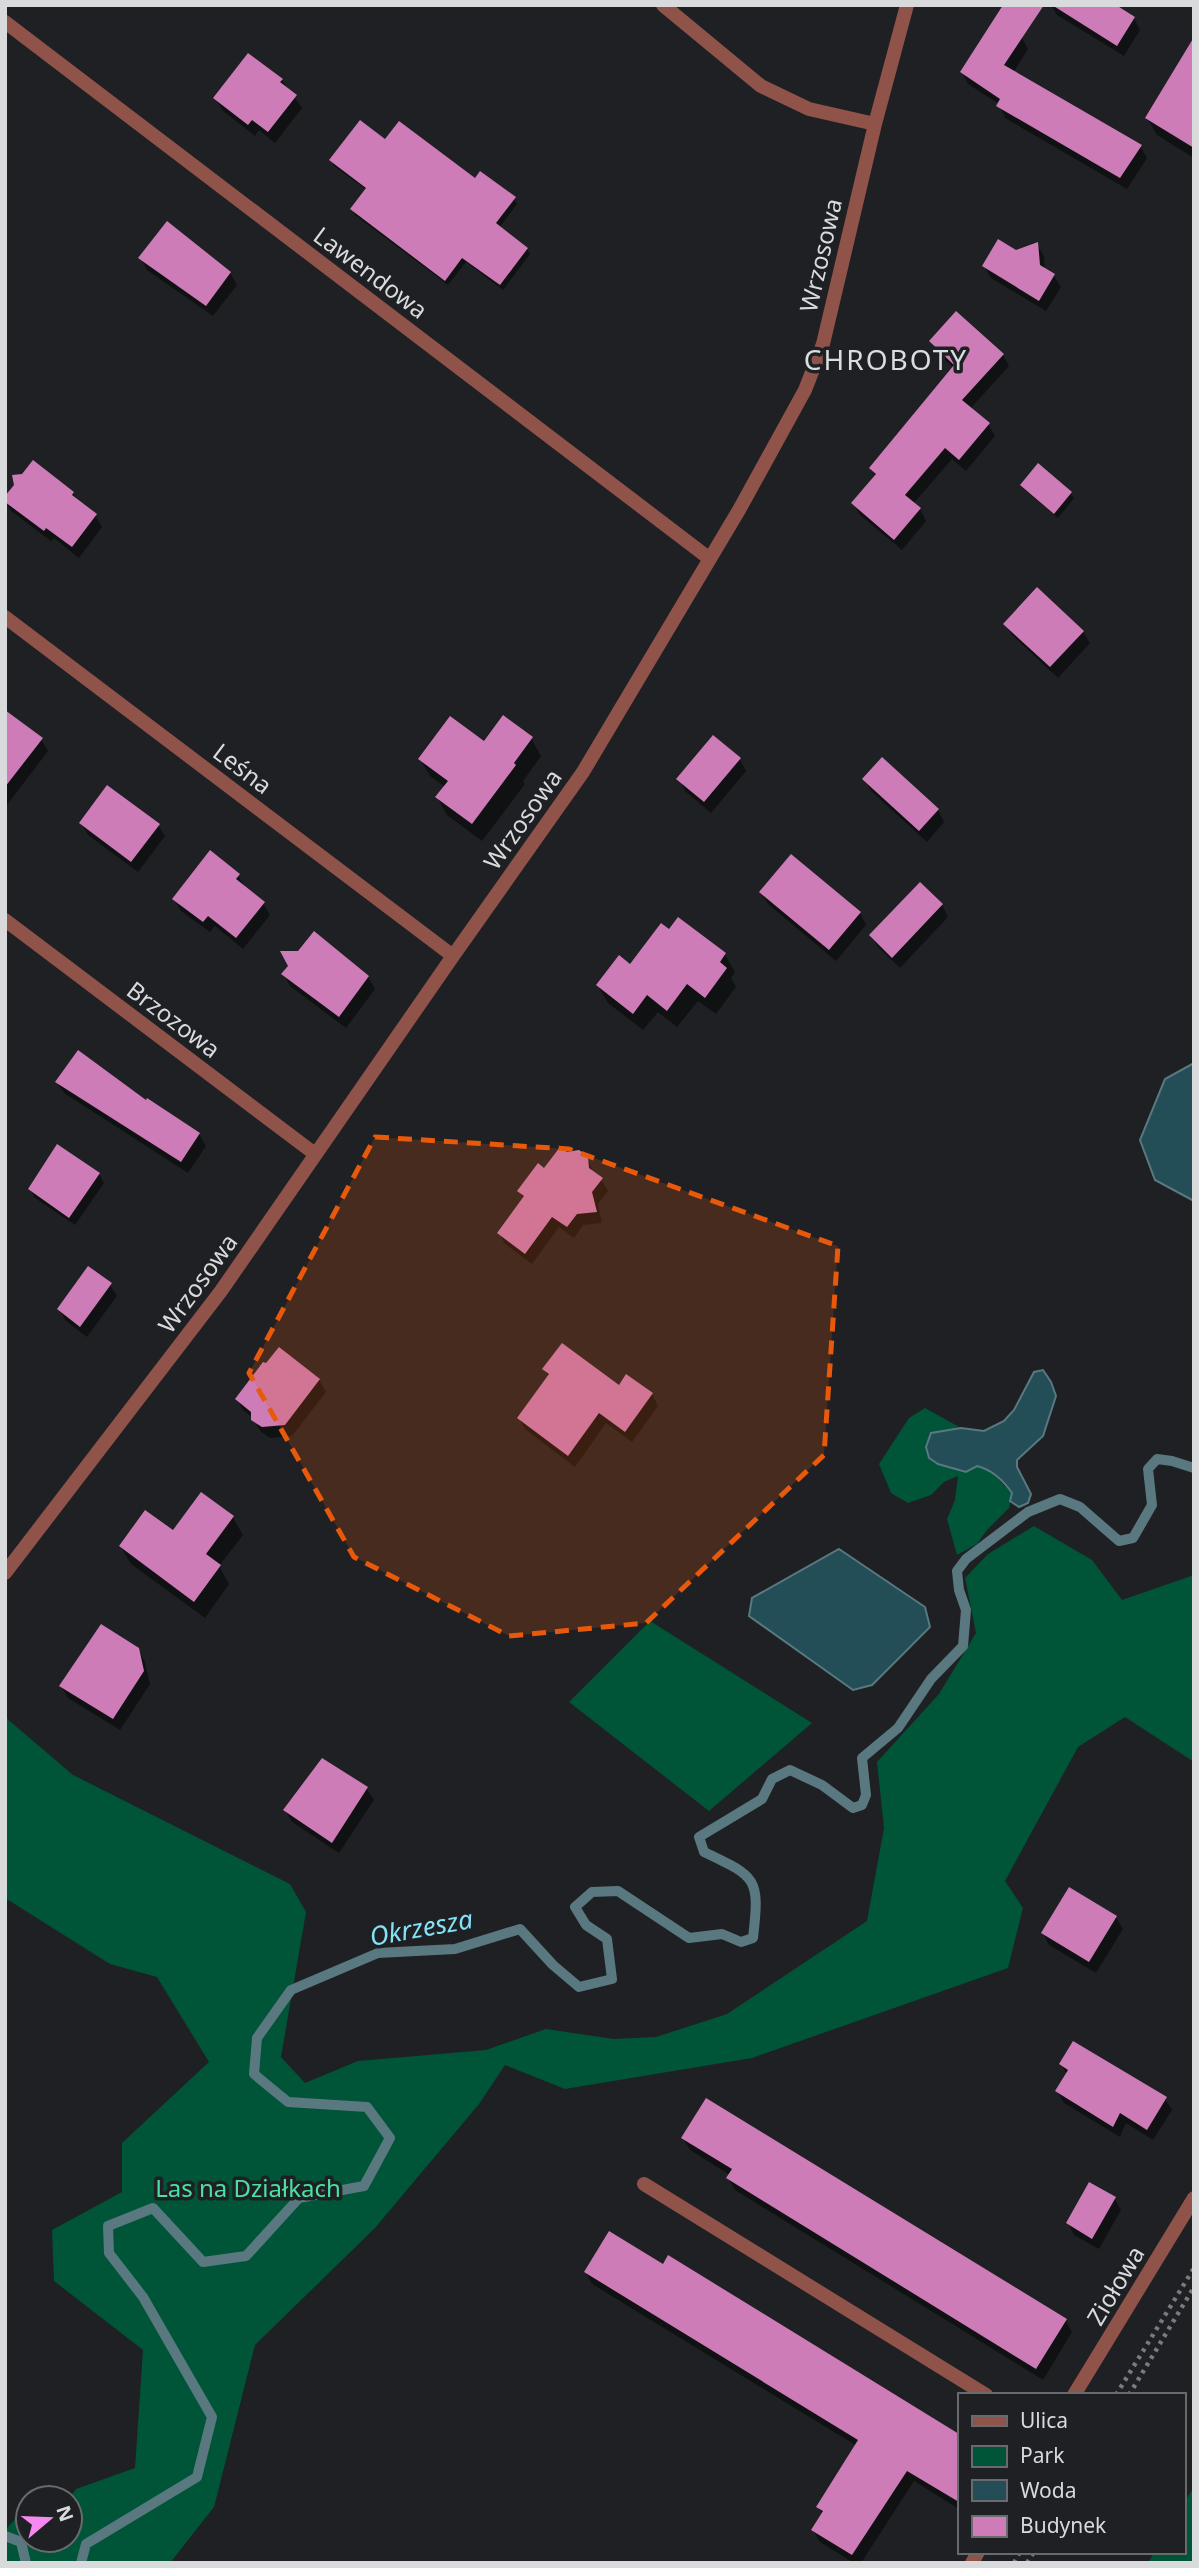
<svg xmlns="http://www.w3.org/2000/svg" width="1199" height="2568" font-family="'Noto Sans',sans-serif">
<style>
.green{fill:#005437}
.water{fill:#234e57;stroke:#59787f;stroke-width:2}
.shadow{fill:#0007}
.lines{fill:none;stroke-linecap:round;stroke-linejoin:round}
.stream{stroke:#59787f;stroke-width:10}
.building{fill:#cd7cb8}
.path{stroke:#797b7d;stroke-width:4.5;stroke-dasharray:3.5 5;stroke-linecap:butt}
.service{stroke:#90534a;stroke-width:14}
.minor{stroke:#90534a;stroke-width:14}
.marked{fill:#e8590c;fill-opacity:0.2;stroke:#e8590c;stroke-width:5;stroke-dasharray:14 9;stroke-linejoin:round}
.labels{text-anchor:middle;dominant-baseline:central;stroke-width:7;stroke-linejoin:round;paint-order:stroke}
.street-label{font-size:24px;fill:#d8dadc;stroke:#1e2023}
.park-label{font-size:24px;fill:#4ae1a3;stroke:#1e2023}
.water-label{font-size:26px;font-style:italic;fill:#85e2f6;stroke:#1e2023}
.quarter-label{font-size:28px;letter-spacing:2px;fill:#dadde1;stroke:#1e2023}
</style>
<rect width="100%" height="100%" fill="#1e2023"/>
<!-- green -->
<path class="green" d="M925 1408 961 1428 931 1433 929 1458 938 1464 966 1472 977 1466 989 1469 1012 1494 1009 1508 987 1530 977 1544 957 1555 947 1519 955 1500 958 1476 944 1482 931 1495 908 1503 891 1493 879 1464 909 1418Z
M1034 1526 1092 1560 1122 1600 1194 1575V1762L1125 1717 1078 1747 1005 1881 1023 1908 1008 1968 752 2058 565 2089 505 2065 479 2104 375 2228 255 2345 214 2507 170 2563H5V2530L19 2515 28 2518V2540H70L69 2498 76 2489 135 2468 143 2350 54 2281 52 2230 122 2192V2143L209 2062 157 1977 110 1964 5 1898V1717L73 1775 290 1884 306 1912 281 2057 305 2083 358 2061 486 2050 546 2029 614 2039 656 2037 727 2014 867 1921 884 1828 877 1762 939 1694 976 1633 965 1578 988 1554Z
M650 1621 812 1723 709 1811 569 1702Z
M1194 2487V2563H1148L1154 2552H1183V2504Z"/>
<!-- water -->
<path class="water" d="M1194 1063V1201L1155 1180 1140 1140 1165 1079Z
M1043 1370 1051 1382 1056 1396 1043 1436 1017 1460V1467L1031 1494 1028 1503 1019 1507 1010 1501 1012 1493C1003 1480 993 1470 977 1466L966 1472 938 1464 929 1458 926 1447 931 1433 961 1428 984 1431 1004 1421 1014 1410 1034 1372Z
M839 1549 925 1607 930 1627 872 1685 853 1690 749 1616 752 1598Z"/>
<!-- shadow -->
<path class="shadow" d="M1051 5H1112L1134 18 1140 30 1124 56 1057 15Z
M1022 38 1028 49 1013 73 1140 146 1147 158 1127 189 1005 118 999 104 968 84 962 72Z
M1194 40V158L1157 135 1147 118Z
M282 80 302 108 275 143 259 130 255 136 222 110 216 99Z
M386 141 514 199 517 204 499 228 527 249 530 254 503 290 466 262 448 285 355 215 352 209 367 190 334 166 331 160Z
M167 224 230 273 237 285 213 316 147 270 141 258Z
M1037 245 1044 256 1045 270 1054 276 1061 287 1046 311 991 278 984 266Z
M931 342 1003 355 1009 366 970 409 988 424 995 436 966 471 952 459 913 504 920 509 926 521 902 550 860 515 853 503 876 477 871 468 954 368 937 353Z
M1022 485 1071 493 1074 498 1058 518 1025 490Z
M73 493 77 501 95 515 102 527 79 558 54 538 51 541 11 511 5 501Z
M1005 624 1083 632 1090 643 1058 678 1012 635Z
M5 721 41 739 48 751 7 805 5 803Z
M713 737 740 760 746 771 711 813 685 791 679 779Z
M531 738 541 756 523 781 525 784 482 841 447 815 437 797 445 787 430 776 420 759 484 744Z
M864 779 938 810 944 822 927 842 871 791Z
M81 823 158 825 165 836 138 872 88 835Z
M238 875 245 887 263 903 270 915 243 949 215 926 210 932 181 911 174 899Z
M920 885 942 905 948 917 900 968 878 947 871 935Z
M761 893 860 913 866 925 836 961 768 904Z
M679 919 725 955 735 972 731 978 736 987 716 1014 698 1001 677 1027 658 1012 643 1030 608 1003 598 986 631 966 669 931Z
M284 974 368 977 375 989 346 1028 290 986Z
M57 1082 146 1103 199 1134 206 1146 188 1173 64 1093Z
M566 1154 587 1158 594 1174 601 1179 608 1191 598 1204 602 1223 583 1225 574 1238 559 1227 532 1264 505 1244 499 1233 524 1199 519 1191Z
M99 1174 104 1183 75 1225 35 1198 30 1190Z
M110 1285 117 1296 87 1337 66 1321 59 1309Z
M544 1369 652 1394 658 1406 632 1442 606 1423 575 1467 525 1429 519 1418 549 1377Z
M319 1380 326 1392 292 1436 270 1438 260 1431 253 1418 243 1410 237 1399Z
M233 1518 243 1535 219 1566 229 1584 205 1618 131 1564 121 1547Z
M138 1649 145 1662 150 1684 120 1730 68 1698 61 1686Z
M322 1760 367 1789 374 1800 339 1853 292 1822 285 1810Z
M1116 1917 1123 1929 1096 1973 1049 1945 1043 1933Z
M1061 2064 1165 2099 1172 2110 1153 2140 1126 2123 1120 2137 1064 2103 1057 2091 1067 2075Z
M683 2138 1065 2320 1072 2332 1043 2380 735 2190 728 2178 730 2175 690 2150Z
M1115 2199 1121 2210 1099 2249 1074 2235 1068 2223Z
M668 2258 959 2436V2509L914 2481 861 2563H854L820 2542 813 2530 823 2515 818 2507 857 2446 592 2284 586 2272 663 2267Z"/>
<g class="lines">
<!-- stream -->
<path class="stream" d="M5 2536 21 2542 26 2563
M81 2563 86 2544 197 2477 212 2417 143 2297 109 2253 108 2226 153 2208 203 2262 246 2256 299 2198 364 2186 390 2138 367 2107 288 2102 254 2074 257 2038 291 1990 378 1953 455 1949 520 1929 553 1965 579 1987 612 1979 607 1939 586 1925 575 1907 592 1892 618 1891 689 1938 722 1934 741 1942 753 1938C760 1878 757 1877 704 1852L699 1837 762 1799 772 1779 790 1770 822 1785 853 1808 862 1805 866 1795 862 1758 898 1728 931 1679 963 1646 966 1610 959 1590 957 1571 966 1559 1028 1512 1060 1499 1080 1507 1119 1541 1133 1538 1152 1505 1148 1469 1157 1459 1172 1461 1194 1468"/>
</g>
<!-- building -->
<path class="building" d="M1003 5H1044L1004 65 1142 145 1120 178 996 106 1000 99 960 72Z
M1052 5H1116L1135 17 1117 46Z
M1194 37V148L1145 118Z
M248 53 283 79 280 82 297 95 268 132 252 120 248 125 213 98Z
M360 120 385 139 399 121 475 178 480 171 516 197 496 223 528 248 500 285 462 258 445 281 350 209 366 188 329 160Z
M167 221 231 272 206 306 138 258Z
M998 239 1016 250 1038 242 1040 265 1055 274 1039 301 982 266Z
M956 311 1004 354 962 400 990 423 959 460 945 448 905 495 921 508 894 540 851 503 876 474 869 468 954 365 929 341Z
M33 460 74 492 72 495 97 514 72 547 46 528 44 531 5 502V496L14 485 12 475 22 474Z
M1038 463 1072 492 1054 514 1020 485Z
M1037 587 1084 631 1050 667 1003 624Z
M5 710 43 738 5 787Z
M503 715 533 737 514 763 516 765 472 824 435 797 448 781 418 759 450 716 484 741Z
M713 735 741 758 704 802 676 779Z
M882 757 939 809 919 831 862 779Z
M107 785 160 824 131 862 79 823Z
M210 850 240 874 236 879 265 902 236 938 208 916 203 922 172 899Z
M791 854 861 912 829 950 759 892Z
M920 882 943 904 892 958 869 935Z
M678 917 726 953 720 962 727 968 705 998 687 984 667 1011 647 995 633 1014 596 985 619 955 630 964 661 923 669 929Z
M314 931 369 976 339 1017 281 974 288 966 280 951H298Z
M78 1050 146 1100 147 1098 200 1133 181 1162 55 1082Z
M57 1144 100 1173 69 1218 28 1189Z
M560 1147 567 1152 579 1150 588 1157 589 1168 603 1178 592 1192 597 1212 577 1214 567 1227 552 1217 525 1254 497 1233 524 1196 517 1191 538 1163 544 1168Z
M88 1266 112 1283 80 1327 57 1309Z
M562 1343 619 1385 626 1374 653 1393 625 1432 599 1413 568 1456 517 1418 549 1374 542 1369Z
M279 1347 320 1379 285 1425 262 1427 251 1420V1412L235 1399 263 1362 266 1363Z
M201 1492 234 1516 206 1554 221 1565 194 1602 119 1546 145 1510 173 1530Z
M101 1624 139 1648 144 1671 113 1719 59 1686Z
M322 1758 368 1787 332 1843 283 1810Z
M1069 1887 1117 1916 1089 1962 1041 1933Z
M1073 2041 1167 2097 1147 2130 1120 2113 1113 2127 1055 2091 1068 2070 1059 2064Z
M706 2098 1067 2319 1036 2369 726 2178 732 2169 681 2138Z
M1089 2182 1116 2197 1092 2239 1066 2223Z
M609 2231 663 2264 668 2255 959 2434V2502L907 2471 852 2555 811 2530 823 2511 816 2507 858 2440 584 2272Z"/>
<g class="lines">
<!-- path -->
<path class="path" d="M1116 2395 1194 2268
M1129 2395 1194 2287
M1014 2563 1020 2552
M1027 2563 1034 2552"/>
<!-- service -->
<path class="service" d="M644 2184 986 2395"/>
<!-- minor -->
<path class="minor" d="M663 5 761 86 809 109 875 124
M5 22 710 559
M5 617 453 956
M5 920 315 1154
M5 1573 221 1291 453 956 583 772 739 510 805 390 823 344 875 124 907 5
M1074 2395 1194 2198
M972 2563 978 2552"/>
</g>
<!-- marked area -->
<path class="marked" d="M375 1137 569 1149 838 1246 824 1455 646 1623 509 1636 354 1557 249 1373Z"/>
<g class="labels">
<!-- street labels -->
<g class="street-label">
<text transform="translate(820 255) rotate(-77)">Wrzosowa</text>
<text transform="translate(371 272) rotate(37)">Lawendowa</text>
<text transform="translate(243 768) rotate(37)">Leśna</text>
<text transform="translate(522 819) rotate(-55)">Wrzosowa</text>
<text transform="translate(174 1019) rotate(37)">Brzozowa</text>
<text transform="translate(197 1283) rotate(-54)">Wrzosowa</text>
<text transform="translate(1115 2285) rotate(-59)">Ziołowa</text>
</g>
<!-- park labels -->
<g class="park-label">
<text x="248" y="2187">Las na Działkach</text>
</g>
<!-- water labels -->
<g class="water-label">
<text transform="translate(421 1927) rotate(-10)">Okrzesza</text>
</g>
<!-- quarter labels -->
<g class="quarter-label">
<text x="886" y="359">CHROBOTY</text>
</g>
</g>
<!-- border -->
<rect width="1199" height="2568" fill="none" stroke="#d8dadc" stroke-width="14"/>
<!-- legend -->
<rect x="958" y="2393" width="228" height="161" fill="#1e2023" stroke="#686a6d" stroke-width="2"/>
<rect x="972" y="2416" width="35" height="10" fill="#90534a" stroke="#686a6d" stroke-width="2"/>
<text x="1020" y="2428" font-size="21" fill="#d8dadc">Ulica</text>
<rect x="972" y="2446" width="35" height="21" fill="#005437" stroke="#686a6d" stroke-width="2"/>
<text x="1020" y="2463" font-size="21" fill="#d8dadc">Park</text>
<rect x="972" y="2480" width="35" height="21" fill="#234e57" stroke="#686a6d" stroke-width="2"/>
<text x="1020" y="2498" font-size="21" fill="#d8dadc">Woda</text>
<rect x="972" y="2516" width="35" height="21" fill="#cd7cb8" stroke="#686a6d" stroke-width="2"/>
<text x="1020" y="2533" font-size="21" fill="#d8dadc">Budynek</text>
<!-- north arrow -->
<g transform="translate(49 2519) rotate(71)"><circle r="33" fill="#1e2023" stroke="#686a6d" stroke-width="2"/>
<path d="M0-5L12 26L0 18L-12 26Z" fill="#f589ef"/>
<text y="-10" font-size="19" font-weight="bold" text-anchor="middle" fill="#d8dadc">N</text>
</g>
</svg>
